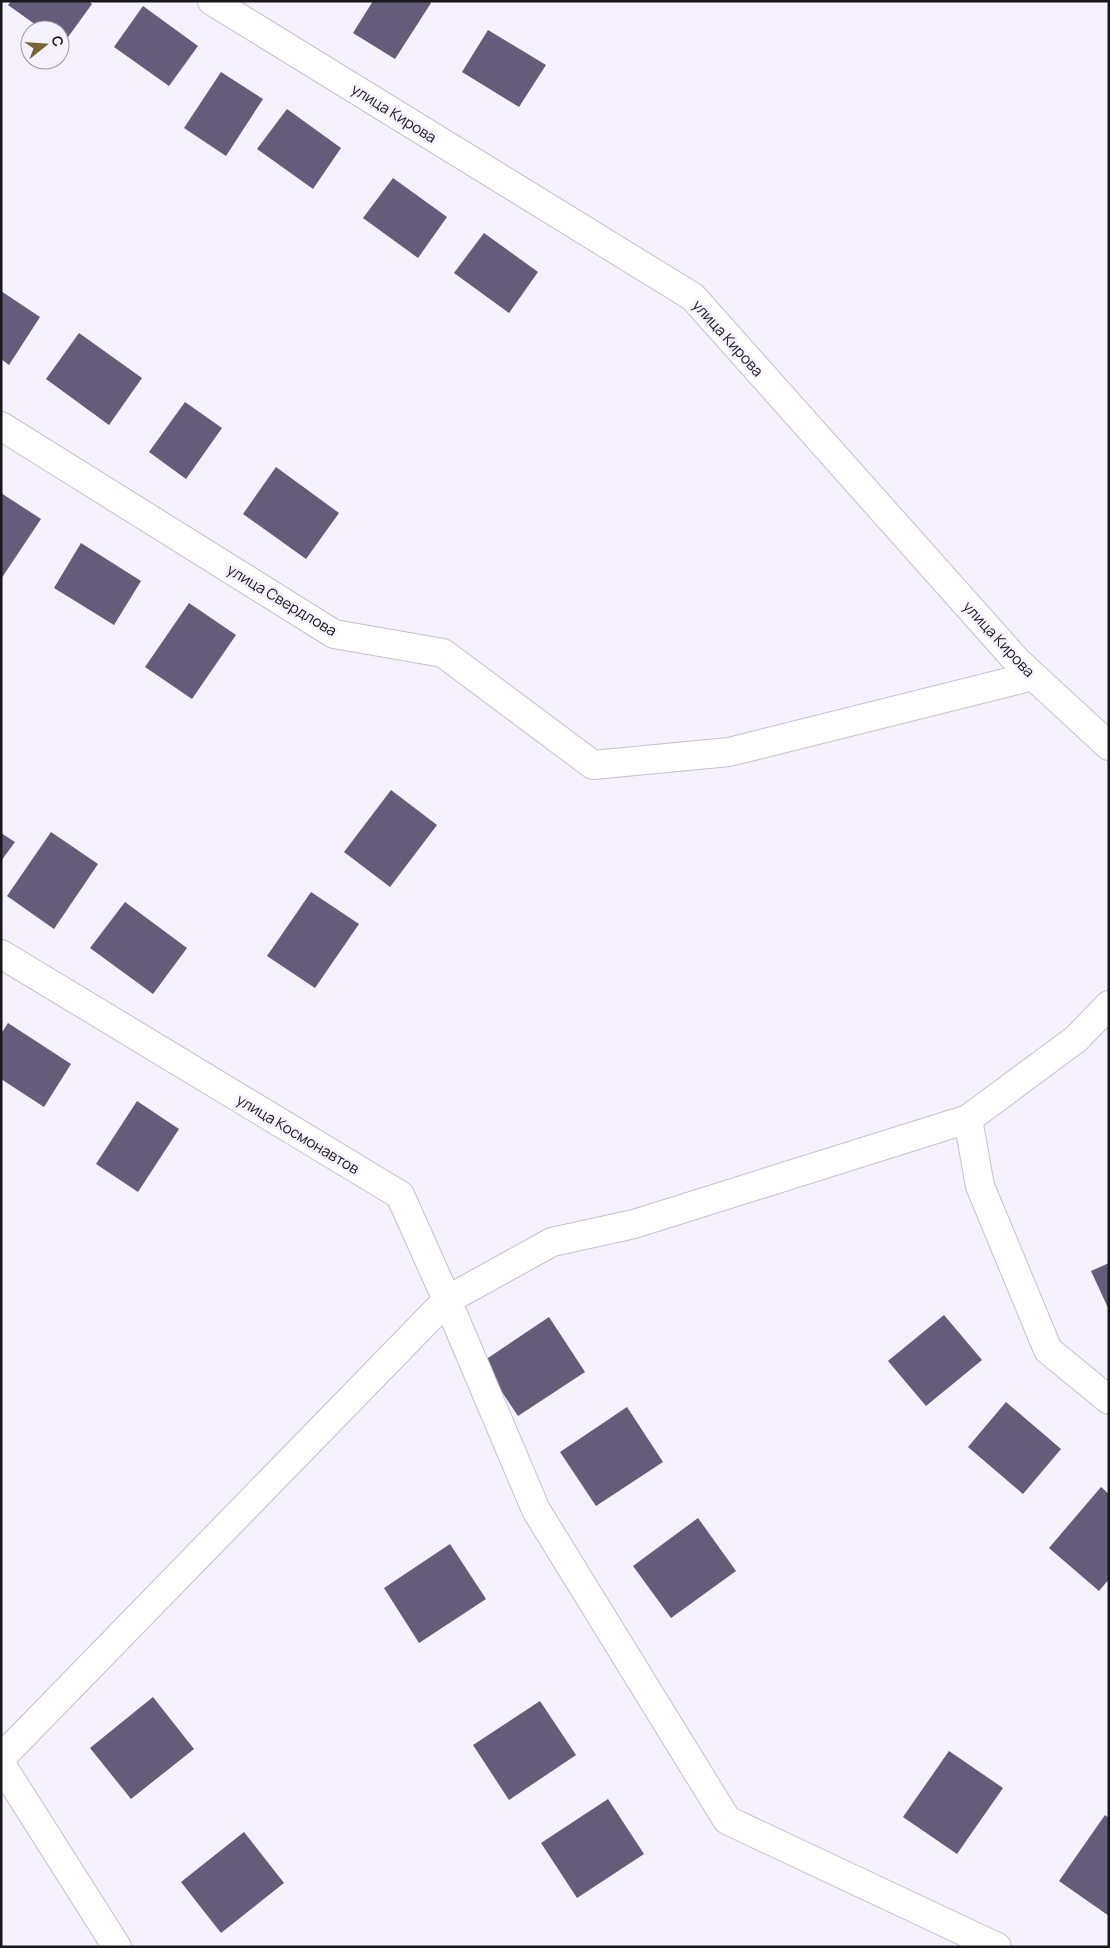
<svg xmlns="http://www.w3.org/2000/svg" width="1110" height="1948" font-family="Manrope,sans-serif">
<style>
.building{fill:#645c78}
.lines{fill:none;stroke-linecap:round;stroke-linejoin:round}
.minor-casing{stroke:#c5c2cd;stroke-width:30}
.minor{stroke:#fff;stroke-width:28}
.labels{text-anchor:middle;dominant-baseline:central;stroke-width:5;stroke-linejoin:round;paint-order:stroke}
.street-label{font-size:15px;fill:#18171b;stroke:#f5f1fd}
</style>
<rect width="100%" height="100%" fill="#f5f1fd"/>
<!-- building -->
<path class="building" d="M11 1H89L92 4 63 44 60 42V30H43L8 5Z
M373 1H429L431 3 395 59 353 33Z
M143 6 198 46 169 86 114 47Z
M488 30 546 65 519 107 462 72Z
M221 72 263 99 226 156 184 128Z
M287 109 341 148 313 189 257 149Z
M393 178 447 217 418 258 363 218Z
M484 233 538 272 509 313 454 273Z
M1 291 40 317 9 365 1 359Z
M79 333 142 378 109 425 46 379Z
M185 402 222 428 186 479 149 452Z
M276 467 339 513 306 559 243 514Z
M1 493 41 519 1 579Z
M81 543 141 581 114 625 54 588Z
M189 603 236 635 192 699 145 667Z
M391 790 437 825 390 887 344 852Z
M51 832 98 864 54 929 7 896Z
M1 833 15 842 1 861Z
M311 892 359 924 315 988 267 956Z
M125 902 187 948 153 994 90 948Z
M8 1023 71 1064 44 1107 1 1079V1034Z
M137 1101 179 1129 138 1192 96 1164Z
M1109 1263V1310L1091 1271Z
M944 1315 982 1360 926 1406 888 1361Z
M549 1317 585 1372 518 1416 482 1362Z
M1006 1402 1061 1449 1023 1494 968 1447Z
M627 1407 663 1462 596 1506 560 1452Z
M1101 1487 1109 1494V1579L1099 1591 1049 1548Z
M698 1518 736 1571 671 1618 633 1566Z
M450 1544 486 1599 419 1643 384 1588Z
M153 1697 194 1749 131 1799 90 1748Z
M540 1701 576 1755 509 1800 473 1745Z
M949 1751 1003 1788 957 1854 903 1817Z
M608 1799 644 1854 577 1898 541 1843Z
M1105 1815 1109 1818V1916L1059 1881Z
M244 1832 284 1883 221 1933 181 1882Z"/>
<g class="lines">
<defs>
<path id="minor" d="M212 1 693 297 1017 661 1109 746
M1 426 334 634 443 653 593 765 729 752 1033 676
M1 954 400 1195 447 1300 536 1510 727 1820 997 1947
M1109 1005 1076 1039 968 1119 980 1186 1048 1350 1109 1400
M1 1758 447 1300 552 1242 634 1224 968 1119
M1 1764 117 1947"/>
</defs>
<!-- minor casing -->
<use href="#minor" class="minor-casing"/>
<!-- minor -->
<use href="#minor" class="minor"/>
</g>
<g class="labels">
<!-- street labels -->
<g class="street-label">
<text transform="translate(394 113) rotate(32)">улица Кирова</text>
<text transform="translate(728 338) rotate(48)">улица Кирова</text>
<text transform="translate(282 600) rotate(31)">улица Свердлова</text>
<text transform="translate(999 639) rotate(47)">улица Кирова</text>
<text transform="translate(298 1134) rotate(31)">улица Космонавтов</text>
</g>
</g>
<!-- border -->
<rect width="1110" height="1948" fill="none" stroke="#18171b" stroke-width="5"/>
<!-- north arrow -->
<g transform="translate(45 45) rotate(73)"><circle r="24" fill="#f5f1fd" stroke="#9d9aa3"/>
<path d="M0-4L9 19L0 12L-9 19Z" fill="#776432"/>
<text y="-8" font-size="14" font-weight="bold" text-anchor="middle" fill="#18171b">С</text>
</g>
</svg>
